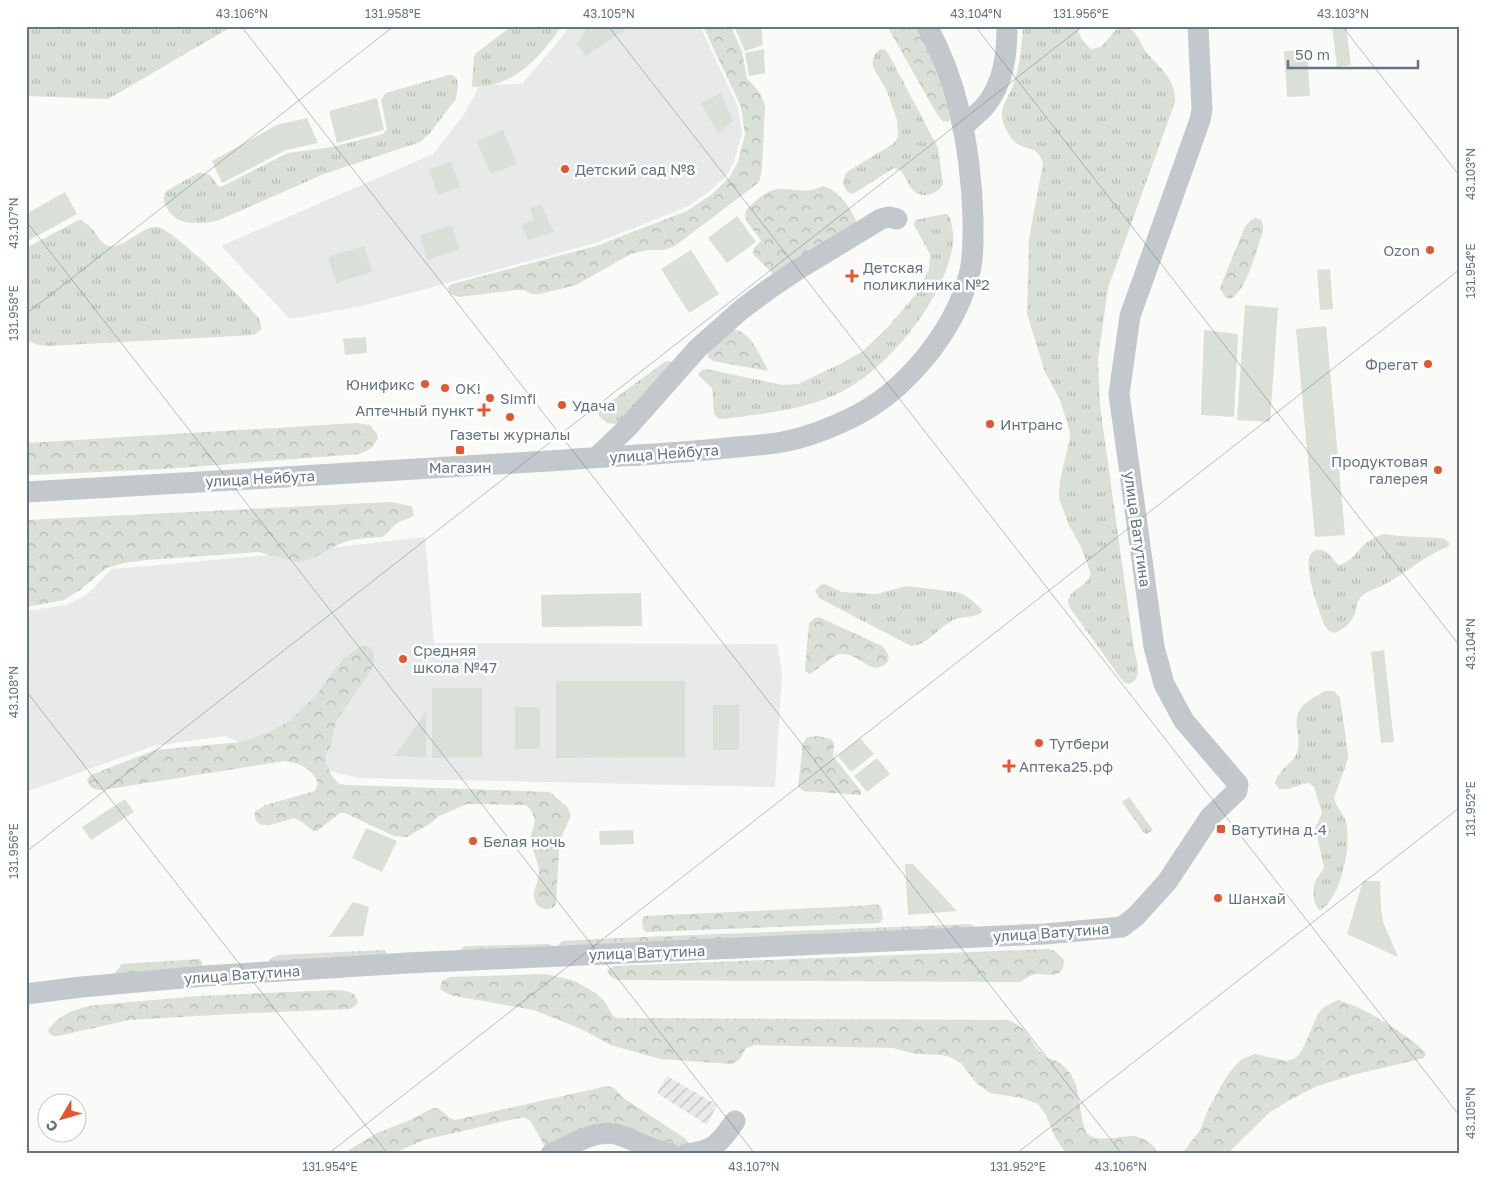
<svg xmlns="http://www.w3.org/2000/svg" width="1485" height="1180" font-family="'Golos Text',sans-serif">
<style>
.built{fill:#e8e9e9}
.industrial{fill:url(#industrial-furrows)}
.grass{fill:url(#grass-tufts)}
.forest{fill:url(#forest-crowns)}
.green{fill:#dadfd7}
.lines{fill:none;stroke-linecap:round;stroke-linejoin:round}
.minor{stroke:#c3c8cc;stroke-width:21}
.ticks{fill:none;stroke:#657683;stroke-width:1;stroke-opacity:0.45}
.poi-dot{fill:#e4572e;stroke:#fff;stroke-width:2}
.labels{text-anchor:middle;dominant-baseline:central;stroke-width:5;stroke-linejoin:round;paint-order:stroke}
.poi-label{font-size:15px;fill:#657683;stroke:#fff;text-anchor:start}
.street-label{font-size:15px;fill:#657683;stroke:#fff}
.neatline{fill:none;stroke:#657683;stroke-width:2}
.ticks-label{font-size:12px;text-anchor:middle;fill:#657683}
</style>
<defs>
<pattern id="industrial-furrows" width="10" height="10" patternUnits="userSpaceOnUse" patternTransform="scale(1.25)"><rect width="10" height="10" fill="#e8e9e9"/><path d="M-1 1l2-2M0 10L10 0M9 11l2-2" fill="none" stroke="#c0c1c2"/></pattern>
<pattern id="grass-tufts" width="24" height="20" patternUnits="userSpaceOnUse" patternTransform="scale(1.25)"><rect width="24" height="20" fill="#dadfd7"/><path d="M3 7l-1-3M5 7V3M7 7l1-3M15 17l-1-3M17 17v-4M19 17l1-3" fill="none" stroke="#b4b9b4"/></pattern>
<pattern id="forest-crowns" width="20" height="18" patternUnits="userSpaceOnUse" patternTransform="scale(1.25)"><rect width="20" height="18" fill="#dadfd7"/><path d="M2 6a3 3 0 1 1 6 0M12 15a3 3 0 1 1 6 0" fill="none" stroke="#b4b9b4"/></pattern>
</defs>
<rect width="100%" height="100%" fill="#fafaf8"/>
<!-- built -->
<path class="built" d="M570 26H700L738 107 742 133 734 162 727 175 710 191 687 207 596 243 362 306 290 319 221 246 433 154 463 116 480 85 522 84 557 43Z
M425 537 434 643 777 644 782 673 775 787 358 778 269 755 225 736 153 746 26 792V611L66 605 88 594 112 569 260 556Z"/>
<!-- industrial -->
<path class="industrial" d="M667 1076 717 1105 707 1125 657 1093Z"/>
<!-- grass -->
<path class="grass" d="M26 26H233L108 99 26 96Z
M512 26H562C539 58 516 86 473 87L472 85 474 57 476 53Z
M1023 26H1077C1079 36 1083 42 1091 49L1101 47C1108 40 1112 32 1120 27 1126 28 1130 28 1134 32 1139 37 1141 44 1144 49 1157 66 1177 79 1175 102L1108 288 1098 360 1100 406 1134 649C1136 661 1144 678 1129 684L1124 682 1120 677 1070 608 1068 601C1073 586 1085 589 1091 574L1081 547 1069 525 1059 499V490L1061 476 1070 438V432L1060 400 1045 372 1027 314 1029 239 1043 163C1036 143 1028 153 1015 142 1011 139 1009 134 1006 129 1003 124 1001 117 1002 111 1004 101 1011 93 1014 83 1020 65 1022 45 1023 26Z
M881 49 885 50 888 53 938 148 943 184C937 195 922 200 912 189 906 182 905 170 894 168L853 194C842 191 841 180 847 172L893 144 898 137 897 120 887 91 873 67C872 60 874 53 881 49Z
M449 75 454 76 457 80 458 85 456 99 429 134 420 142 324 174 217 221C197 224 176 227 166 206 163 201 163 196 166 191L198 173H205L211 176 218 186 221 187 288 153 332 147 383 134 387 129 381 100 386 93Z
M944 214H947L950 217C952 225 954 236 953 244 946 296 890 367 843 391 806 410 762 414 721 419H719L714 414 712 388 699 376V373L702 370 706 369 783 385 798 384 842 363 863 351 888 327 916 294 929 269 930 254 914 225 915 220Z
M81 220C83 222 86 223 88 225 95 230 100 244 109 246 124 249 142 225 158 227 174 230 249 304 259 319 261 323 261 326 261 330L254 335 47 346C39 345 33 344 26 339V248L77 221Z
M666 361H670L672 363 618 424 607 423 599 416 598 412 603 407Z
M1384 534 1400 536 1440 538 1445 539 1450 544 1447 547C1424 556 1409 571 1387 583 1379 588 1370 589 1363 595 1354 604 1358 607 1354 616 1350 624 1342 631 1333 633L1327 629 1324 625C1321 614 1292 544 1322 550 1329 551 1333 561 1339 565 1352 562 1357 551 1366 543 1371 539 1378 536 1384 534Z
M825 584 842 592 876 594 906 586 956 592C967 595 973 601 981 609L982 612C974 618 964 616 955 619 939 626 929 645 911 646L819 598 815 591 820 585Z
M1325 691H1334L1340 698 1348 753V759L1334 798C1336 807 1343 813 1346 822 1352 844 1341 900 1320 910 1313 905 1312 890 1315 882 1317 876 1322 873 1324 867L1315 828 1322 813 1314 787 1309 783C1298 784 1290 791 1279 789L1275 783C1278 771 1290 765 1296 755 1299 749 1299 742 1298 736 1293 707 1303 704 1325 691Z
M1129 797 1153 830 1147 834 1144 833 1122 802Z"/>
<!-- forest -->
<path class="forest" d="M703 26H731L742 52 747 78 760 93 765 105 762 169 760 179 758 183 675 246 664 250H647L631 254 576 285 540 294H531L524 290H517L460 297 450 294 448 290 449 286 452 284 596 246 687 211 712 194 729 178 738 162 745 135 741 107Z
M887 26H916C932 55 942 86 950 118L949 122 943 121 938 116Z
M823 186C837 190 851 207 856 221L853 228 774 275 754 255 753 251 754 248 761 241C756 231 740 220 747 209 754 203 763 193 773 190 791 186 802 196 823 186Z
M1255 218 1261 220 1263 225V231C1257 248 1247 291 1230 299L1225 297 1220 289 1223 280 1245 227 1250 221Z
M735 330C750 331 760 356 767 368L768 371 713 361 708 357V352L732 331Z
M356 423 370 425 377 434 378 439 370 449 359 454 164 469 32 475 26 474V443Z
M390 502 411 506 413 510 414 515C409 520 404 519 399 522 392 526 389 533 382 537 370 538 354 538 342 543 327 549 315 560 298 562L258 552 146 560 124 563 106 568 80 590 64 600 26 607V520Z
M819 617 882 646C893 657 890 666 875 668 861 664 853 650 836 655L810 674 806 672 805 668 809 623 815 618Z
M361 646 369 647 374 652V664L370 672 336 721 331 745 326 754V763L332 776 339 784 348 785 550 792 568 808 571 816 564 830 559 850 556 904C550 914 535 909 534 897 533 890 538 882 539 875 540 861 530 850 531 837 531 831 536 825 534 818 533 812 530 809 526 805L467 804 439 816 431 823 407 837 394 836 345 813H340L317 831H313L302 822 294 818C283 821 252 835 255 812L265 805 315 791 318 783C311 767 301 764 284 761L103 790C94 790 89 788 87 779L91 775 155 750 242 742 267 733 290 721 316 695 343 659Z
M818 736 831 739 834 743 833 756 861 791V794L860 795 804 791 798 787 803 743 807 737Z
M877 904 881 907 883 919 880 923 646 932 643 929 642 920 644 916 858 906Z
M970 924 974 926 975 929 559 946V943L564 941 619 938Z
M549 944 552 946 461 951 463 947 466 946Z
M1048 949 1055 951 1064 960C1064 981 1047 973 1035 974 1029 975 1025 980 1020 982L617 980 611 977 607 970 614 966Z
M384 950 388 956 269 964 270 959 278 955Z
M200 959 202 963V967L117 977 115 973 122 964Z
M546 974 575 981 597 994 605 1002 613 1016 618 1018 1008 1020C1029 1028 1029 1041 1043 1055 1047 1059 1052 1059 1056 1061 1068 1067 1073 1077 1077 1088 1080 1099 1081 1125 1087 1133 1095 1144 1122 1135 1135 1136 1139 1137 1142 1138 1145 1140 1151 1144 1156 1147 1158 1154H1066L1054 1135 1046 1115 1038 1104 1022 1098 990 1093 976 1083 961 1063 950 1057 942 1055 916 1054 893 1048 755 1045 746 1048 739 1060 732 1064 660 1059 611 1045 581 1029 534 1010 454 996 448 994 440 989 442 981 450 977Z
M336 990C346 991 357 991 358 1003L351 1009 232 1014 129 1020 58 1036C52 1036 50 1036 48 1030 59 1014 79 1007 97 1005L199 996Z
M1338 1000C1346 1003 1354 1005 1361 1009 1374 1015 1420 1043 1426 1054L1424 1058 1353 1075 1317 1086 1290 1100 1270 1112 1227 1154H1182L1200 1130 1208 1110 1225 1079 1234 1067 1242 1059 1255 1054 1286 1061 1294 1059 1299 1055 1304 1046 1318 1014 1324 1007Z
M608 1086 614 1088 622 1097 686 1139 690 1145 677 1149 617 1129 545 1147 530 1120 523 1117 424 1140 392 1154H342L377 1133 408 1121 433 1108H438L450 1118 455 1120Z"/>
<!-- green -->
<path class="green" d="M588 26H630L586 56 577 44Z
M734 26H761L763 45 745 51Z
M1332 26H1346L1351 65 1337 67Z
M764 49 765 73 749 76 745 53Z
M1307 50 1310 96 1287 97 1284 51Z
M721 93 733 121 718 134 701 103Z
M377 98 384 130 337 143 329 111Z
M307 118 318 143 286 150 222 183 212 161 277 125Z
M503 130 517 164 491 174 477 141Z
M451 162 460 187 438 195 429 169Z
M65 192 77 214 26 242V214Z
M541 205 554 232 528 240 521 225 534 220 530 208Z
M737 216 756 242 727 263 708 238Z
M452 225 459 249 427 260 420 235Z
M364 246 372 272 336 283 328 257Z
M691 250 719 294 689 313 661 269Z
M1330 269 1333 309 1320 310 1317 270Z
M1245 305 1278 308 1270 422 1237 420Z
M1326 326 1345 535 1315 537 1296 329Z
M1204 330 1238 334 1234 417 1201 415Z
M366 337 367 353 345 355 343 339Z
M641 593 642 626 542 627 541 595Z
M1384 650 1394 742 1381 743 1371 652Z
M556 681H685V757L556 758Z
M432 688H482V757L432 758Z
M713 705H739V750H713Z
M515 707H540V749H515Z
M426 712V757L394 756Z
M860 738 874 754 851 772 838 756Z
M877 758 890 774 867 792 854 776Z
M125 799 134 812 91 840 82 827Z
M366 828 397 841 382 872 352 858Z
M633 830 634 844 600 845 599 831Z
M905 864H913L957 911 908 915Z
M1363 881H1380L1381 908 1383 922 1398 957 1347 934Z
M353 902 369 907 363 936 329 937Z"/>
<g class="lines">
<!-- minor -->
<path class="minor" d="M963 127C970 120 979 113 986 105 1004 82 1007 54 1007 26
M597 457 627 428 698 348 742 309 769 289 797 270 881 219 889 217 897 219
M26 492C206 481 385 472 565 460 616 456 667 454 718 449 739 446 761 446 782 442 805 438 828 429 849 419 903 394 954 333 969 275 974 257 973 237 973 218 971 153 959 84 927 26
M26 994 81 987 205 976 407 963 1045 934 1122 927 1136 916 1167 882 1210 817 1237 791 1238 784 1184 721 1164 684 1154 647 1119 394 1130 316 1200 120 1202 109 1198 26
M551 1154C571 1145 597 1128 619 1135 637 1141 652 1151 671 1154
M686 1154C714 1151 720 1143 735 1121"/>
</g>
<!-- ticks -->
<path class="ticks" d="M241 26 1122 1154M608 26 1459 1115M975 26 1459 645M1342 26 1459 175M26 221 755 1154M26 314 394 26M26 691 388 1154M26 852 1083 26M328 1154 1459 270M1016 1154 1459 808"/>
<!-- markers -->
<g class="poi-dot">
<circle cx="565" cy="169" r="5"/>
<circle cx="1430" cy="250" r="5"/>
<path d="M849.5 268.5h5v5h5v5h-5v5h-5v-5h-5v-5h5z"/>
<circle cx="1428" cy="364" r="5"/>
<circle cx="425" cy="384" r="5"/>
<circle cx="445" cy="388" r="5"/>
<circle cx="490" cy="398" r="5"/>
<circle cx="562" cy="405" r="5"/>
<path d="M481.5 402.5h5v5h5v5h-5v5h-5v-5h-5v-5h5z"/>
<circle cx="510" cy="417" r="5"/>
<circle cx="990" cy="424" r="5"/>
<rect x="455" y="445" width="10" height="10" rx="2.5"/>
<circle cx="1438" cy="470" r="5"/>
<circle cx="403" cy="659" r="5"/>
<circle cx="1039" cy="743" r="5"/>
<path d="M1006.5 758.5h5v5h5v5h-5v5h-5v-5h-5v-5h5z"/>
<rect x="1216" y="824" width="10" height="10" rx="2.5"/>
<circle cx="473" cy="841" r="5"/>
<circle cx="1218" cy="898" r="5"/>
</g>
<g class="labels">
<!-- poi labels -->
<g class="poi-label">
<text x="575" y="169">Детский сад №8</text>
<text x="1420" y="250" text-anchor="end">Ozon</text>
<text x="863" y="267">Детская<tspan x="863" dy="17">поликлиника №2</tspan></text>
<text x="1418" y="364" text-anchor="end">Фрегат</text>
<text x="415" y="384" text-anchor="end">Юнификс</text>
<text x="455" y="388">ОК!</text>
<text x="500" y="398">Simfi</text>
<text x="572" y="405">Удача</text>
<text x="474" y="410" text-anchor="end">Аптечный пункт</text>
<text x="1000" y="424">Интранс</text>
<text x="510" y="434" text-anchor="middle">Газеты журналы</text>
<text x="1428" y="461" text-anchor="end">Продуктовая<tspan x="1428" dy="17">галерея</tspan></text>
<text x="460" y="467" text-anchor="middle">Магазин</text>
<text x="413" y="650">Средняя<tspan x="413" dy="17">школа №47</tspan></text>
<text x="1049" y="743">Тутбери</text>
<text x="1019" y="766">Аптека25.рф</text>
<text x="1231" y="829">Ватутина д.4</text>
<text x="483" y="841">Белая ночь</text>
<text x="1228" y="898">Шанхай</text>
</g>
<!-- street labels -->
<g class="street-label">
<text transform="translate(664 453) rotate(-4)">улица Нейбута</text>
<text transform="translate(260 478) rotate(-3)">улица Нейбута</text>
<text transform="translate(1138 529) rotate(82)">улица Ватутина</text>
<text transform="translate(1051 932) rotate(-4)">улица Ватутина</text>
<text transform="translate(647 952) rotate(-2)">улица Ватутина</text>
<text transform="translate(242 974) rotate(-4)">улица Ватутина</text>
</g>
</g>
<!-- border -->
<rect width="1485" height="1180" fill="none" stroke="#ffffff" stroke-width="55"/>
<!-- north arrow -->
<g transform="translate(62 1118) rotate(232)"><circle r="24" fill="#ffffff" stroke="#c1c8cd"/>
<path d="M0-4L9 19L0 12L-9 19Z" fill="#e4572e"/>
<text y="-8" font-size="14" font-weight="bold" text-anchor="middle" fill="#657683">С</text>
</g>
<!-- scale -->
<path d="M1288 60v8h130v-8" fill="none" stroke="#657683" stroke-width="2.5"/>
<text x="1295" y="60" font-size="15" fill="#657683" stroke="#ffffff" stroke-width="4" paint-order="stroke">50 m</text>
<rect x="28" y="28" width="1430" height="1124" class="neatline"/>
<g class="ticks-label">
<text x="242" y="18">43.106°N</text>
<text x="393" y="18">131.958°E</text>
<text x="609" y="18">43.105°N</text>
<text x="976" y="18">43.104°N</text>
<text x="1081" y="18">131.956°E</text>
<text x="1343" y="18">43.103°N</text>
<text transform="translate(1471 174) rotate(-90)" y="4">43.103°N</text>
<text transform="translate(14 223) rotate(-90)" y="4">43.107°N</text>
<text transform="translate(1471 271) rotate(-90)" y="4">131.954°E</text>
<text transform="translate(14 313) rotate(-90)" y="4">131.958°E</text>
<text transform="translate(1471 644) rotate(-90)" y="4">43.104°N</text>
<text transform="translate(14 692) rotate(-90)" y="4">43.108°N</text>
<text transform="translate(1471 809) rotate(-90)" y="4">131.952°E</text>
<text transform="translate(14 851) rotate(-90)" y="4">131.956°E</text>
<text transform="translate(1471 1113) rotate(-90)" y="4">43.105°N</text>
<text x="330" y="1171">131.954°E</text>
<text x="754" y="1171">43.107°N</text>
<text x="1018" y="1171">131.952°E</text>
<text x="1121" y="1171">43.106°N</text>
</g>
</svg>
